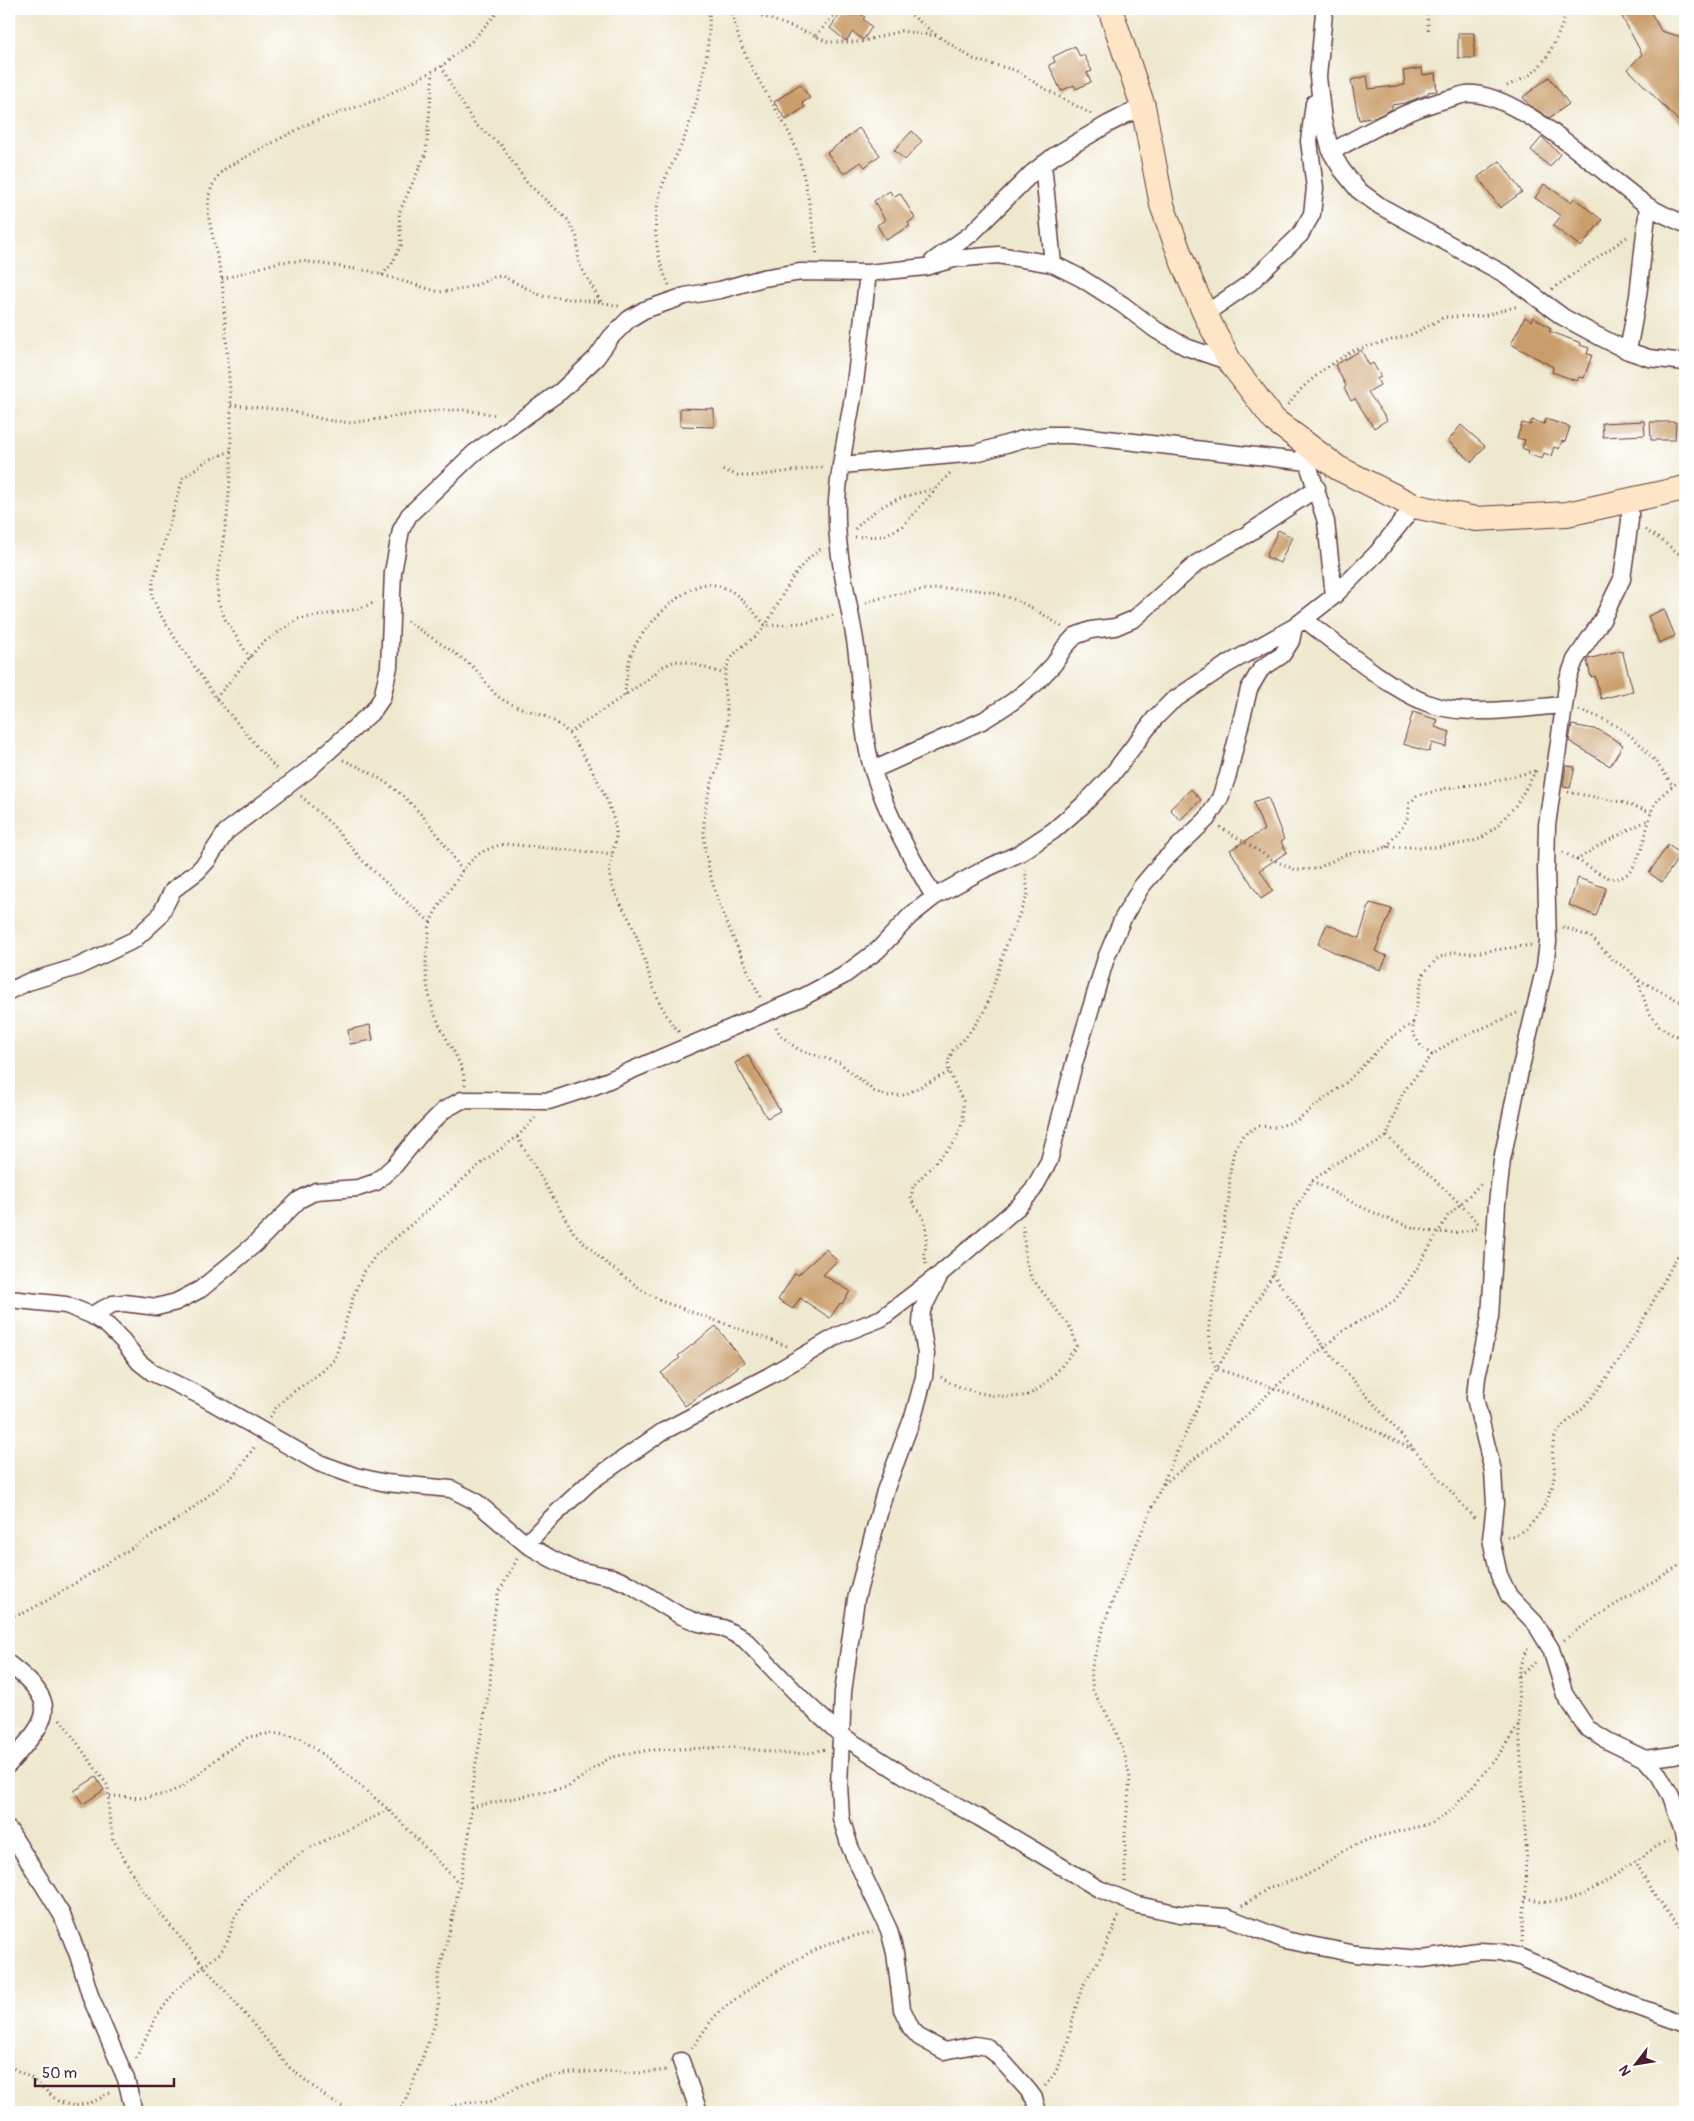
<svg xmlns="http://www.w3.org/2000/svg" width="1694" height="2121" font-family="Pangolin,sans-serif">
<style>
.building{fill:#c99e6b}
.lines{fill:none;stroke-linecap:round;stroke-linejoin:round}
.street-casing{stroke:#633d43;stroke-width:19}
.secondary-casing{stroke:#633d43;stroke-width:26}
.path{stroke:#633d43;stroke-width:3;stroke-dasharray:1 4;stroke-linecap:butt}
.street{stroke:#fff;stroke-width:16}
.secondary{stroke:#fde5c5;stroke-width:24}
</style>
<rect width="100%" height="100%" fill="#fff"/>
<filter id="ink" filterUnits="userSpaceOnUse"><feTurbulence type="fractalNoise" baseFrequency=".02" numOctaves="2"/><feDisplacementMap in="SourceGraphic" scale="10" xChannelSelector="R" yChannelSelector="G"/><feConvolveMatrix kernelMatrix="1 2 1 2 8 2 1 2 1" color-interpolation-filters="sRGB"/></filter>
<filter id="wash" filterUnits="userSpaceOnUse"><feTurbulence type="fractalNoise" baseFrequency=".0096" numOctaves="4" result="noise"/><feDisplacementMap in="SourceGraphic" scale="20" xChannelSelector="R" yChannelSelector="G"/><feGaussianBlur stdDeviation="1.12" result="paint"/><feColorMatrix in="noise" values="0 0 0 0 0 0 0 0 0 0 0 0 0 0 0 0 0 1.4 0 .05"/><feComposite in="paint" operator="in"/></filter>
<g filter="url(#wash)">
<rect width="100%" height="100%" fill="#eee8ce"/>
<g id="blocks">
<!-- building -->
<path class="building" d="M844 9H855L865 17 863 19 872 27 863 40 853 32 846 41 830 28Z
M1618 9H1649L1661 31 1685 38V128L1628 69 1642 54Z
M1458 33H1474V58H1458Z
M1075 46 1080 57 1084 55 1092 71 1087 73 1091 82 1076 89 1074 85 1061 91 1049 65 1055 62 1053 57Z
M1422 68 1423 75 1435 73 1437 91 1428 92V94L1405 103 1392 105V109L1376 117 1359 120 1351 80 1367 76 1369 89 1405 85 1403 71Z
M1549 77 1569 104 1549 118 1529 105 1523 97Z
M800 84 810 98 802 103 805 107 786 120 774 102Z
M859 128 880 155 865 167 861 162 844 174 827 153Z
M912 131 922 141 905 160 894 150Z
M1542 137 1560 154 1550 167 1531 150Z
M1500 161 1522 192 1500 208 1478 177Z
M1544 184 1571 202 1574 198 1602 220 1581 247 1553 226 1561 216 1535 198Z
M890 191 893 197 900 193 915 218 908 223 910 226 886 240 877 225 885 220 874 201Z
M1525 317 1531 321 1533 317 1551 328 1549 331 1581 343 1580 345 1589 348 1587 354 1592 355 1584 378 1579 377 1577 381 1552 372 1553 367 1511 344Z
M1361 350 1369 365 1373 363 1381 377 1377 379 1380 385 1368 392 1387 420 1374 428 1355 399 1351 401 1344 388 1346 386 1335 365Z
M680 408 714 409V427L680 426Z
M1546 419 1570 427 1565 442 1562 441 1559 449 1554 447 1551 456 1544 453 1542 459 1528 454 1529 451 1522 448 1525 440 1517 438 1522 423 1530 425 1532 420 1544 424Z
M1644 421 1645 435 1603 437 1602 423Z
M1650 422H1676L1675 440H1651Z
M1461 425 1485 446 1472 462 1448 441Z
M1278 530 1292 537 1280 563 1266 557Z
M1664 609 1675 636 1659 643 1648 616Z
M1622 650 1633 691 1601 699 1595 676 1591 677 1587 661 1588 659Z
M1413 712 1438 720 1435 727 1450 732 1446 747 1432 743 1429 752 1403 744Z
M1572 725 1599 730 1623 745 1610 766 1569 741Z
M1566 766 1575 767 1570 788 1563 787Z
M1191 789 1201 800 1180 820 1170 809Z
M1268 797 1284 840 1281 842 1287 852 1260 870 1273 891 1261 899 1230 850 1264 830 1253 802Z
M1668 845 1681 854 1662 882 1649 873Z
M1578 878 1606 888 1596 916 1569 905Z
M1370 903 1392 909 1375 951 1387 956 1381 970 1338 954 1318 944 1327 924 1359 938Z
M370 1025 373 1040 350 1044 348 1030Z
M748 1055 780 1111 767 1118 735 1063Z
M826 1249 837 1261 823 1275 850 1291 842 1304 840 1303 830 1318 800 1298 793 1309 778 1300 795 1273 798 1275Z
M716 1326 744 1362 722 1380 685 1406 661 1373 680 1358 678 1356Z
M96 1777 104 1790 83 1804 74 1791Z"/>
</g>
</g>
<g filter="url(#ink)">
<use href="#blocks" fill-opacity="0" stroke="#633d43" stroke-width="1"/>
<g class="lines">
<defs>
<path id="street" d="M1323 9 1324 13 1318 77 1323 121 1331 152 1342 170 1358 190 1380 206 1506 275 1563 317 1598 336 1628 351 1649 358 1685 362
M1331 152C1369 131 1406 110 1448 99 1454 98 1460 95 1466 94 1517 90 1606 177 1648 206 1659 213 1673 219 1685 224
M1043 164 1053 264
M933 261 971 234 1032 173 1054 156 1108 124 1143 106
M868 273C863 314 859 356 853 397 847 432 839 466 837 502 835 550 847 592 855 640 862 683 860 729 873 771 887 815 911 857 934 897
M1205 314 1250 283 1300 235 1312 214 1315 188 1309 141 1314 103
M1628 351 1638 296 1648 206
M1304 451 1326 522 1334 596
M841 465 976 453 1023 439 1047 435H1073L1308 462
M1630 501V520L1622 579 1602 620 1575 660 1568 679 1547 825 1546 871 1548 942 1545 966 1520 1071 1502 1160 1497 1204 1490 1317 1477 1377 1475 1398 1493 1471 1495 1504 1491 1539 1499 1575 1509 1596 1535 1623 1551 1649 1565 1695 1587 1728 1608 1741 1645 1759 1659 1775 1671 1796 1683 1832 1685 1844
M1304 619C1338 645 1388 688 1427 703 1464 718 1524 708 1563 705
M873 770 984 720 1012 702 1035 684 1054 664 1064 648 1075 636 1091 630 1115 627 1134 619 1197 563 1246 535 1317 488
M9 991 28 982 77 967 134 940 159 917 173 890 198 871 207 861 226 832 308 770 373 711 382 698 389 667 393 572 401 530 409 515 474 453 561 391 596 358 611 337 629 319 644 310 685 296 720 290 763 278 801 272 868 273 925 267 954 259 998 255 1053 264 1081 278 1123 305 1156 330 1186 347 1230 362
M9 1299 66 1305 91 1315 108 1326 123 1341 139 1362 153 1373 201 1396 319 1463 355 1476 386 1483 451 1489 475 1501 526 1544 550 1558 572 1569 612 1577 631 1585 679 1615 699 1623 723 1628 744 1639 806 1703 841 1735 921 1786 980 1818 1099 1889 1138 1905 1180 1914 1227 1917 1285 1940 1356 1954 1423 1959 1478 1951 1500 1952 1520 1957 1627 2003 1685 2024
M91 1315 113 1304 124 1303 157 1307 176 1302 201 1289 255 1244 299 1200 316 1191 358 1188 376 1182 395 1165 422 1132 444 1110 462 1100 549 1101 595 1086 803 997 843 976 878 950 910 916 934 897 983 870 1020 853 1053 831 1083 805 1111 776 1155 718 1171 702 1226 665 1294 627 1334 596 1377 553 1414 506
M526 1544 548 1521 590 1482 662 1432 769 1376 839 1335 882 1318 937 1276
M9 1664C64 1706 47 1719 9 1764
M1645 1759 1674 1755 1685 1752
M9 1830 62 1915 78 1955 91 1998 126 2079 134 2112
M681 2061 699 2112
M1038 2112 1034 2098 1028 2090 996 2054 987 2047 975 2045 944 2051 919 2037 911 2028 902 2009 895 1953 889 1930 850 1847 841 1818 839 1785 843 1692 856 1599 885 1491 914 1414 924 1377 926 1354 921 1324 922 1310 941 1273 1018 1207 1033 1190 1049 1161 1074 1064 1106 958 1123 918 1141 887 1163 861 1207 819 1220 798 1228 775 1249 689 1261 669 1282 655 1291 641 1294 627"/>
<path id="secondary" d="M1110 9 1143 106 1162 205 1183 263 1205 314 1230 362 1274 420 1338 468 1414 506 1476 519 1567 514 1685 488"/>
</defs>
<!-- street casing -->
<use href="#street" class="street-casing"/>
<!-- secondary casing -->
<use href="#secondary" class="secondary-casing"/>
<!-- path -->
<path class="path" d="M732 9C738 56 768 92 789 133 805 162 812 221 817 256
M743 9 811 34 828 42H860L901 31 938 36 975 60 1015 70 1045 89 1091 114
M904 9 936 35
M1426 9 1429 33
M816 36 839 9
M442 66 452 87 475 124 501 145 527 183 568 220 577 238 579 264 601 302
M1507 86C1515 82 1524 79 1531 74 1550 60 1560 30 1568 9
M382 275 392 264 401 245 399 213 426 153 433 72
M222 279 279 262 302 261 369 271 439 292 459 290 479 284 494 277 502 276 542 296 601 302 619 306
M669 285C654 254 651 217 663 184 669 168 679 152 685 136 700 96 711 52 709 9
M1552 289 1627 237
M231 405 286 410 326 420 351 423 440 410H465L497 415
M1288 405 1302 388 1323 370 1352 351 1413 334 1444 317 1483 316 1518 306
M231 451 206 461 183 478 153 581 152 596 160 614 175 638 216 698 278 771
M723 470 740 476H754L823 467
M855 529C880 502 900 497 934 489
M1645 530 1664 542 1685 559
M855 537 882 536 902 527 950 473
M866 603C903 589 962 583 1001 595 1023 601 1043 614 1062 627
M407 621C429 637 455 651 475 669 484 678 490 691 500 698 523 713 550 711 569 734 585 753 618 813 616 837 614 851 608 865 610 878 614 896 624 907 631 923 648 960 651 1002 680 1033
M250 658 225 619 218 601 217 577 227 517 231 467V405L222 279 208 215 209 195 212 186 220 173 226 168 253 153 310 123 382 98 442 66 473 40 500 9
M625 695C626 680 627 664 633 650 641 629 685 583 709 584 713 584 723 587 727 589 742 596 755 614 766 626L809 622 834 615
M216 698 260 645 298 619 358 609 376 602
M1579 710C1627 725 1646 746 1673 786
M569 733 647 680 662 667 675 661 688 662 724 674
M343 760C400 782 431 821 462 871
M1568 792 1621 802 1651 812
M301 796 332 825 363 861 398 894 430 922
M1220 827 1273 860 1296 870 1316 869 1344 855 1364 851H1374L1387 847H1437L1465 843 1480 839 1497 826 1516 805 1537 769
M1387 847 1407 820 1410 803 1417 796 1447 788 1486 783 1535 771
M1563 852 1577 860 1598 846 1650 819
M1577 860C1587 865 1597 873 1607 877 1640 889 1645 828 1652 810 1657 797 1673 784 1685 779
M1563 927 1591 937 1613 960 1628 969 1638 980 1648 1011 1659 1026 1673 1035 1685 1038
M1639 980 1685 1004
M760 997C736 942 697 873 705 811 709 783 724 755 727 727 729 703 718 682 730 660 739 645 758 639 767 623 783 596 794 566 822 548
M1413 1023 1389 1039 1348 1081 1296 1121 1276 1127 1258 1126 1243 1135 1234 1150 1230 1172 1229 1197 1209 1323 1210 1345 1212 1359 1217 1369C1285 1390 1352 1418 1415 1451
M776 1027 780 1035 799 1050 840 1063 874 1091 887 1096 904 1095 949 1072
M1432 1055 1421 1046 1413 1034V1023L1423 974 1438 958 1454 952 1472 953 1532 945
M465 1085C464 1065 452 1050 443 1032 427 1001 423 974 428 940 429 933 429 926 431 921 436 909 444 898 451 888 468 863 475 850 505 844L612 854
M1387 1136C1417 1166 1450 1191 1478 1223
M517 1137 574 1233 601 1259 643 1291 664 1302 787 1346
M1312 1181C1361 1206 1422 1246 1478 1228
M926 1264C923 1250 929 1236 925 1223 923 1214 915 1208 911 1199L913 1186 955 1142 963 1121V1101L949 1072 948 1062 953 1050 966 1037 985 1011 1007 943 1028 894 1025 868
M1273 1274 1324 1347 1475 1519
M941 1377C959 1391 1005 1401 1027 1395 1044 1390 1067 1361 1076 1346L1072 1330 1031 1277 1026 1263 1023 1226
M270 1417C285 1390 316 1382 335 1359L353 1297 362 1275 376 1255 484 1161 517 1137 535 1118
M1164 1484 1244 1418 1274 1388 1348 1327 1382 1309 1395 1300 1414 1273 1448 1216 1482 1183
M1507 1537C1531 1534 1551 1501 1554 1478 1556 1463 1549 1453 1555 1437 1561 1424 1577 1415 1586 1404 1594 1396 1600 1386 1607 1377 1638 1336 1659 1287 1685 1243
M9 1616 22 1614 48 1600 183 1516 234 1475 256 1445
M1564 1640 1597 1616 1685 1562
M1519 1676 1537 1661
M60 1719 108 1786 109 1815 113 1839 139 1885 163 1917 290 2068 330 2100 352 2112
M110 1796 142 1798 165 1794 182 1787 200 1773 222 1754 248 1737 272 1733 300 1738 330 1760 389 1810 458 1882
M471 1807 568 1787 609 1758 626 1754 651 1750 735 1747 787 1754 810 1753 825 1749
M1635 1860 1651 1890 1685 1933
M1125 1882V1834L1130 1778 1125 1756 1114 1727 1093 1691 1091 1670 1102 1630 1115 1594 1162 1485 1209 1382 1273 1274 1294 1210 1312 1181 1334 1164 1377 1143 1387 1136 1402 1094 1432 1055 1451 1042 1517 1013
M1525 1898C1540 1901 1557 1904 1571 1899 1607 1886 1635 1858 1668 1840
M1242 1906 1270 1887 1299 1879 1318 1869 1342 1851 1369 1839 1432 1823 1452 1810 1495 1760 1519 1725
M1522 1942 1525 1898 1526 1847 1519 1725 1518 1676 1523 1655 1530 1646
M692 2048C699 2039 705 2029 712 2020 723 2006 740 1996 754 1986 795 1959 824 1941 873 1932
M136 2058 156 2017 177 1989 221 1952 228 1940 234 1919 247 1898 274 1874 305 1850 389 1810
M9 2066 31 2078 59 2102 75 2106 93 2102 112 2092
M1045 2086C1073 2055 1068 2019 1084 1984 1089 1973 1097 1964 1102 1954 1108 1941 1114 1928 1119 1915
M399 2112 411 2088 435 2024 439 1999 438 1977 452 1920 469 1836 473 1780 490 1685 493 1623 498 1594 517 1559
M443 2112 453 2106 467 2102H490L519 2086 544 2077 571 2073 603 2071 641 2073 666 2070"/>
<!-- street -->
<use href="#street" class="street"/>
<!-- secondary -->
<use href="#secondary" class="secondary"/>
</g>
</g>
<!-- margin -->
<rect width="1694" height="2121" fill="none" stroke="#fff" stroke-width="30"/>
<!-- north arrow -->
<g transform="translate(1636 2064) rotate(239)" stroke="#ffffff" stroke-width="4" paint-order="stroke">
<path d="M0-4L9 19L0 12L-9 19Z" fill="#4a1f2b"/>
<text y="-8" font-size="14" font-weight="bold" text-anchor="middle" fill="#4a1f2b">N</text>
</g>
<!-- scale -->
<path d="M35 2078v8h139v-8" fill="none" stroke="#4a1f2b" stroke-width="2.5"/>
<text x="42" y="2078" font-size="15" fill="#4a1f2b" stroke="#ffffff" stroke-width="4" paint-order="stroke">50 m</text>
</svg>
